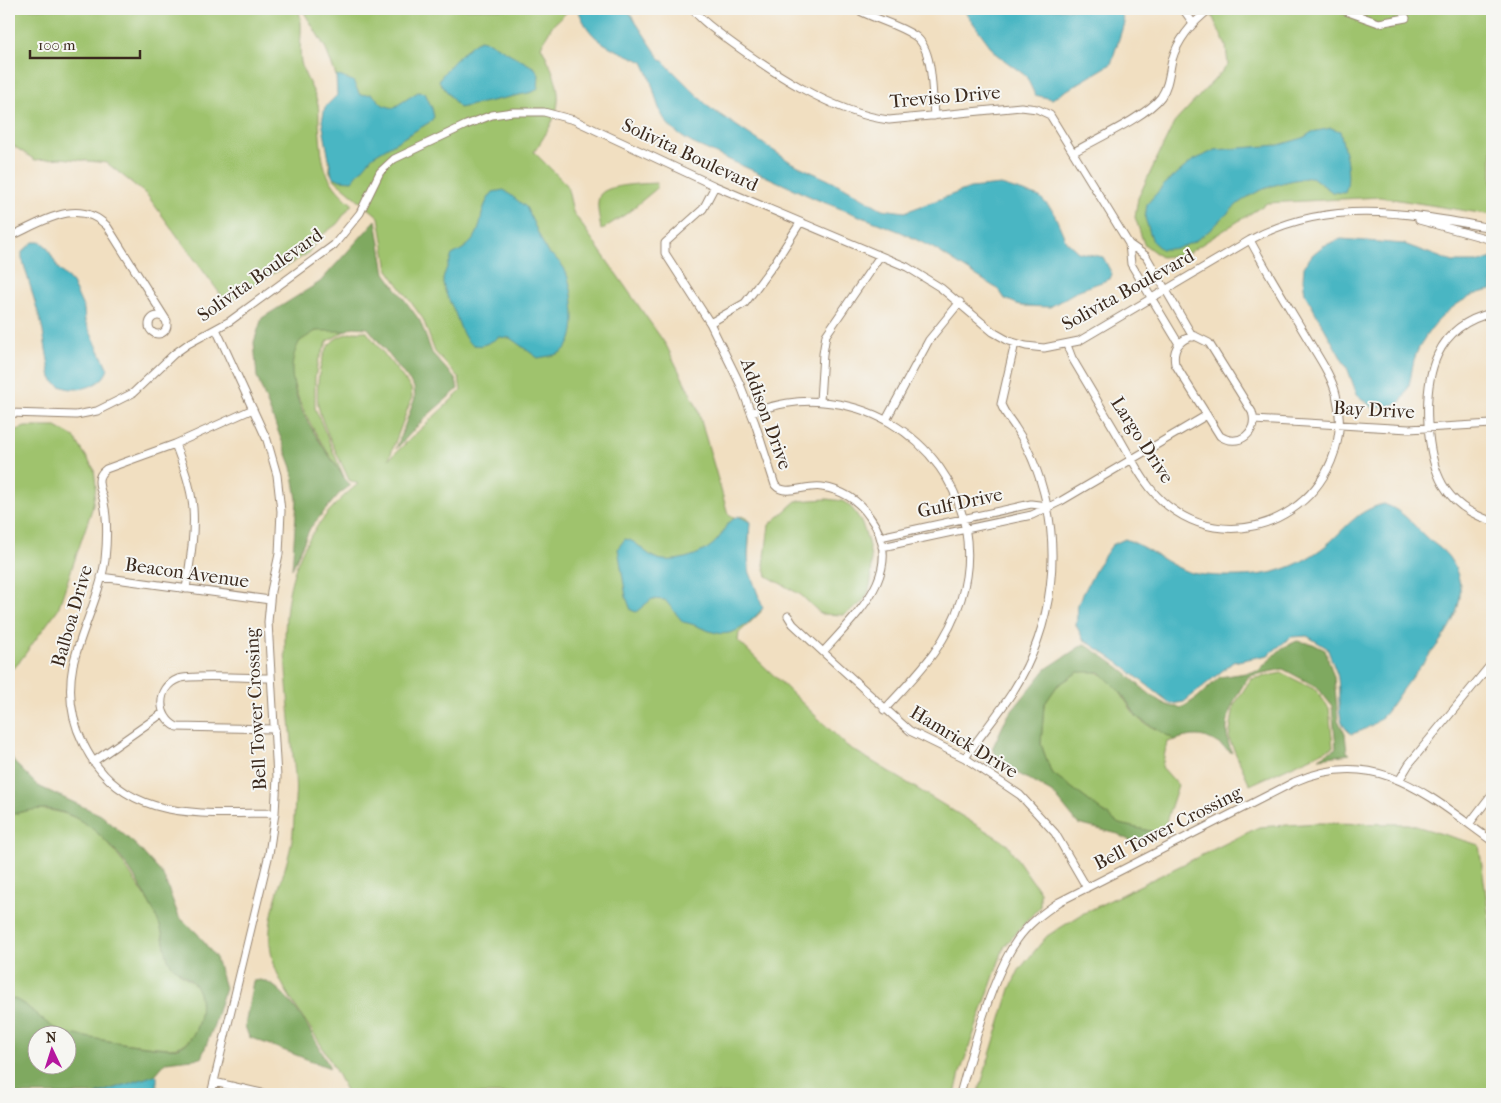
<svg xmlns="http://www.w3.org/2000/svg" width="1501" height="1103" font-family="'IM FELL French Canon',serif">
<style>
.green{fill:#9fc36d;stroke:#6d7646}
.forest{fill:#7fa960;stroke:#5d6a3f;fill-rule:evenodd}
.water{fill:#48b6c3;stroke:#427070}
.lines{fill:none;stroke-linecap:round;stroke-linejoin:round}
.minor-casing{stroke:#968470;stroke-width:9}
.minor{stroke:#fff;stroke-width:7}
.labels{text-anchor:middle;dominant-baseline:central;stroke-width:4;stroke-linejoin:round;paint-order:stroke}
.street-label{font-size:19px;fill:#3b2a1e;stroke:#f6f6f2}
</style>
<rect width="100%" height="100%" fill="#f6f6f2"/>
<filter id="ink" filterUnits="userSpaceOnUse"><feTurbulence type="fractalNoise" baseFrequency=".02" numOctaves="2"/><feDisplacementMap in="SourceGraphic" scale="10" xChannelSelector="R" yChannelSelector="G"/><feConvolveMatrix kernelMatrix="1 2 1 2 8 2 1 2 1" color-interpolation-filters="sRGB"/></filter>
<filter id="wash" filterUnits="userSpaceOnUse"><feTurbulence type="fractalNoise" baseFrequency=".0096" numOctaves="4" result="noise"/><feDisplacementMap in="SourceGraphic" scale="20" xChannelSelector="R" yChannelSelector="G"/><feGaussianBlur stdDeviation="1.12" result="paint"/><feColorMatrix in="noise" values="0 0 0 0 0 0 0 0 0 0 0 0 0 0 0 0 0 1.4 0 .05"/><feComposite in="paint" operator="in"/></filter>
<g filter="url(#wash)">
<rect width="100%" height="100%" fill="#f1dfc1"/>
<!-- green -->
<path class="green" d="M9 9H298C305 26 298 44 301 62 304 77 314 89 318 104 319 111 319 117 319 123 322 160 321 179 352 204L337 224 322 235 307 254 242 292 233 300 224 299 147 195 107 163 61 158 35 160 9 143Z
M302 9H570L552 26 541 46C565 94 565 107 534 152L567 185 573 212 666 345 697 407 728 514 736 518 742 516 748 519C752 540 744 561 752 582 756 593 762 600 761 612L739 633 738 641 847 746 1006 843 1040 892V906L1004 947 960 1073 955 1094H348C339 1078 331 1061 321 1045 302 1013 273 982 270 944 267 912 285 876 291 845 294 831 294 815 295 800 297 781 293 762 292 743 284 639 266 558 358 484L349 480C341 461 321 424 318 405 316 389 319 355 331 343 339 334 355 331 366 331L411 388 412 397 389 459 461 391 459 378 435 352 423 319 388 270 379 217 335 180 330 172 326 126 344 96 325 47Z
M1209 9H1492V215L1380 197 1267 203 1185 255 1161 257 1144 244 1135 217 1138 198 1174 123 1228 65 1226 46Z
M657 183 656 189 626 214 601 230C600 220 595 204 600 195 607 184 643 184 657 183Z
M325 329 345 331 328 341 318 361 315 378V408L344 477C323 445 248 343 325 329Z
M25 427H56L74 437 94 469 96 486 92 509 58 609 17 665 9 671V433Z
M827 499C832 500 838 500 842 501 868 512 880 577 865 598 860 606 851 610 844 615L821 614 801 595 767 576 764 565 769 525 796 501Z
M1091 671C1115 674 1123 701 1137 717 1146 727 1164 731 1175 740L1167 742 1162 767 1178 785 1163 831 1159 833 1119 824 1051 772 1041 744 1044 705 1057 686 1078 672Z
M1282 673 1316 690 1329 708 1333 747 1250 785 1229 739 1234 705 1251 679Z
M33 809C84 809 108 839 133 878 144 894 155 910 161 928 163 934 163 941 165 946 168 954 172 964 177 970 182 976 190 979 195 985 208 1001 199 1041 178 1047 168 1051 69 1036 58 1031 40 1021 29 1003 9 997V815Z
M1317 823 1409 824 1479 845 1492 938V1094H978L1010 989 1019 970 1047 936 1084 913 1259 827Z"/>
<!-- forest -->
<path class="forest" d="M376 220 385 273 420 321 432 353 456 380 458 389 428 415 396 449 415 398 414 387 368 328 353 327 345 331H316L300 341C276 381 312 431 335 464 340 471 344 480 351 485L339 494 310 528 292 569 297 500 292 467 257 377 254 342 262 318 320 282Z
M1297 641 1313 644 1325 650 1334 677 1338 720 1345 734 1347 752 1350 754 1319 758 1336 748 1332 706 1317 687 1283 669 1249 676C1233 700 1219 725 1232 753 1210 738 1203 731 1175 740L1138 718 1122 694 1100 672H1078L1057 686 1044 705 1041 744 1051 772 1119 824 1159 833 1132 842 1118 834 1078 824 1053 793 1003 765 992 749 1007 717 1046 669 1084 644C1095 651 1106 658 1117 666 1131 676 1159 708 1177 707L1180 709 1197 698 1220 677 1258 671 1282 648Z
M9 750 14 762 38 786 101 815 137 846 163 875 179 917 197 933 216 958 225 988 213 1028 201 1058 166 1062 154 1076 96 1094H9V997C29 1003 40 1021 58 1030 68 1036 167 1051 178 1048 199 1041 207 1002 195 985 188 975 173 971 168 959 164 948 164 936 160 926 142 881 99 813 46 809 33 809 21 812 9 815ZM38 1036H68V1066H38Z
M261 980C290 987 316 1041 330 1068L249 1037 245 1026 253 981Z"/>
<!-- water -->
<path class="water" d="M578 9H627L659 57 710 108 792 163 844 187 882 209 905 212 970 188 1001 185 1040 197 1053 211 1066 241 1078 252 1103 257 1112 274 1110 279 1079 290 1050 307 1022 306 1005 299 999 290 933 248 901 232 818 200 692 143C650 119 662 100 643 62 612 47 591 45 578 9Z
M963 9H1120L1124 23 1111 64 1052 99 1035 95 1026 76 996 54Z
M480 40 489 42 535 68 539 75 538 88 533 92 459 108 439 81C442 72 471 43 480 40Z
M336 75 353 81 360 95 372 94 383 105 393 108 418 92 425 93 432 108 434 117 430 122 373 156 352 181 340 180 332 176 322 121 325 107 337 95Z
M1331 128 1340 131C1344 149 1352 175 1345 193L1332 192 1312 177C1286 181 1260 187 1239 203 1214 224 1197 251 1161 249L1153 242 1145 218 1147 204 1164 185 1192 161 1215 150 1279 145 1303 138 1312 132Z
M504 190 526 207 547 252C554 256 559 261 564 268 573 284 581 337 564 350 557 356 547 356 538 358L510 338 499 337C467 358 464 337 454 310 450 302 443 290 443 281 444 272 449 264 452 255 492 236 472 216 493 192Z
M1341 239 1404 244 1453 262H1480L1492 258V290C1459 294 1424 328 1414 360 1410 376 1411 390 1399 404L1373 408 1357 395 1348 370 1305 294 1303 279 1304 267 1312 255 1323 246Z
M33 242H41L47 247 58 268 72 283 84 309 85 321 108 369C102 390 63 397 51 378L42 326 22 258V252Z
M1384 504C1404 511 1413 525 1428 539 1436 545 1445 551 1450 559 1480 604 1437 645 1411 678 1389 705 1387 723 1352 734 1333 723 1342 693 1337 674 1334 665 1330 657 1327 648L1307 636 1291 637 1268 655 1233 662 1184 702 1171 704 1119 663 1083 639 1076 625 1078 604 1098 565 1112 545 1125 539C1145 546 1160 559 1179 568 1192 575 1205 575 1220 576 1258 577 1285 574 1317 552 1343 535 1352 511 1384 504Z
M738 516 750 522 748 555 749 570 763 608C751 622 734 639 713 632 702 629 695 624 683 622L665 600 652 599 636 612 631 610 626 597 618 548 625 539C637 540 645 555 658 559 675 564 707 554 718 539 728 527 721 527 738 516Z
M155 1075 157 1076V1094H96Z"/>
</g>
<g filter="url(#ink)">
<g class="lines">
<defs>
<path id="minor" d="M693 9C700 20 714 29 724 37 770 71 832 113 889 120L1021 107 1037 109 1050 115 1129 244 1146 256 1193 337
M856 9C874 19 897 24 915 36 934 49 932 94 934 116
M1183 9 1193 23
M1340 9 1379 23 1406 18
M1074 152C1096 139 1147 116 1161 97 1169 85 1169 73 1172 60 1178 39 1193 22 1210 9
M715 186 703 209 665 243V253L710 323 740 384 755 423 775 485C785 497 807 484 822 487 841 490 858 500 869 516 909 569 856 615 823 652
M1419 220 1492 240
M9 237C41 223 77 196 107 226L167 321
M1129 244 1131 264 1179 344
M1492 313C1436 326 1425 373 1428 424 1431 471 1443 506 1492 521
M149 325a9 9 0 1 1 18 0a9 9 0 1 1-18 0Z
M710 323 745 303 774 264 800 223
M1195 336 1209 343 1252 412C1259 433 1238 448 1220 436L1175 364C1172 349 1180 338 1195 336Z
M1067 345 1072 358C1088 385 1104 412 1120 439 1134 463 1146 489 1168 506 1248 568 1360 492 1336 394 1331 375 1319 358 1309 341 1289 307 1268 274 1250 240
M820 401 823 354 826 335 880 256
M253 409 175 444 106 469C102 472 99 475 99 481 99 488 103 496 104 503 108 522 107 541 105 560 100 596 81 630 73 665 68 691 71 719 83 743 122 824 200 813 275 813
M752 412C775 405 798 399 823 402 921 410 990 503 961 599 946 647 917 674 884 710
M9 413 76 415 97 411 133 393 174 354 188 344 230 321 334 245 360 213 380 172 394 159 466 125 492 115 513 112H544L574 120 715 186 907 267 941 288 993 332 1009 341 1026 346 1044 348 1079 341 1250 240C1329 197 1408 213 1492 228
M886 420 929 340 960 302
M1254 420 1409 429 1492 424
M175 444C183 465 191 486 193 508 195 534 190 562 186 589
M880 537 1031 504 1047 506
M882 547 1032 515 1061 501 1207 415
M101 577 270 600
M788 616 793 624 823 652 910 731 965 758 1020 795 1055 833 1087 888
M270 678C252 678 191 674 178 679 156 688 157 717 177 727L275 729
M965 758C980 736 997 716 1012 693 1054 626 1064 545 1037 471 1031 455 1024 440 1015 427 1010 419 1004 413 1001 404L1015 343
M93 762 163 713
M1400 779 1409 764 1492 663
M1469 824 1492 794
M214 1082 266 1094
M211 1094 269 854 275 813 277 777 268 622 271 591 279 554 281 511 277 475 267 440 216 329
M960 1094C972 1051 992 976 1017 940 1028 924 1043 913 1059 902L1294 782C1376 745 1429 796 1492 841"/>
</defs>
<!-- minor casing -->
<use href="#minor" class="minor-casing"/>
<!-- minor -->
<use href="#minor" class="minor"/>
</g>
</g>
<g class="labels">
<!-- street labels -->
<g class="street-label">
<text transform="translate(945 97) rotate(-5)">Treviso Drive</text>
<text transform="translate(690 155) rotate(25)">Solivita Boulevard</text>
<text transform="translate(260 275) rotate(-35)">Solivita Boulevard</text>
<text transform="translate(1128 290) rotate(-29)">Solivita Boulevard</text>
<text transform="translate(1374 410) rotate(3)">Bay Drive</text>
<text transform="translate(766 414) rotate(70)">Addison Drive</text>
<text transform="translate(1142 440) rotate(57)">Largo Drive</text>
<text transform="translate(960 503) rotate(-12)">Gulf Drive</text>
<text transform="translate(187 573) rotate(8)">Beacon Avenue</text>
<text transform="translate(72 616) rotate(-74)">Balboa Drive</text>
<text transform="translate(256 709) rotate(-93)">Bell Tower Crossing</text>
<text transform="translate(964 742) rotate(31)">Hamrick Drive</text>
<text transform="translate(1168 828) rotate(-27)">Bell Tower Crossing</text>
</g>
</g>
<!-- margin -->
<rect width="1501" height="1103" fill="none" stroke="#f6f6f2" stroke-width="30"/>
<!-- north arrow -->
<g transform="translate(52 1050) rotate(356)"><circle r="24" fill="#f6f6f2" stroke="#aba49d"/>
<path d="M0-4L9 19L0 12L-9 19Z" fill="#b5179e"/>
<text y="-8" font-size="14" font-weight="bold" text-anchor="middle" fill="#3b2a1e">N</text>
</g>
<!-- scale -->
<path d="M30 50v8h110v-8" fill="none" stroke="#3b2a1e" stroke-width="2.5"/>
<text x="38" y="50" font-size="15" fill="#3b2a1e" stroke="#f6f6f2" stroke-width="4" paint-order="stroke">100 m</text>
</svg>
